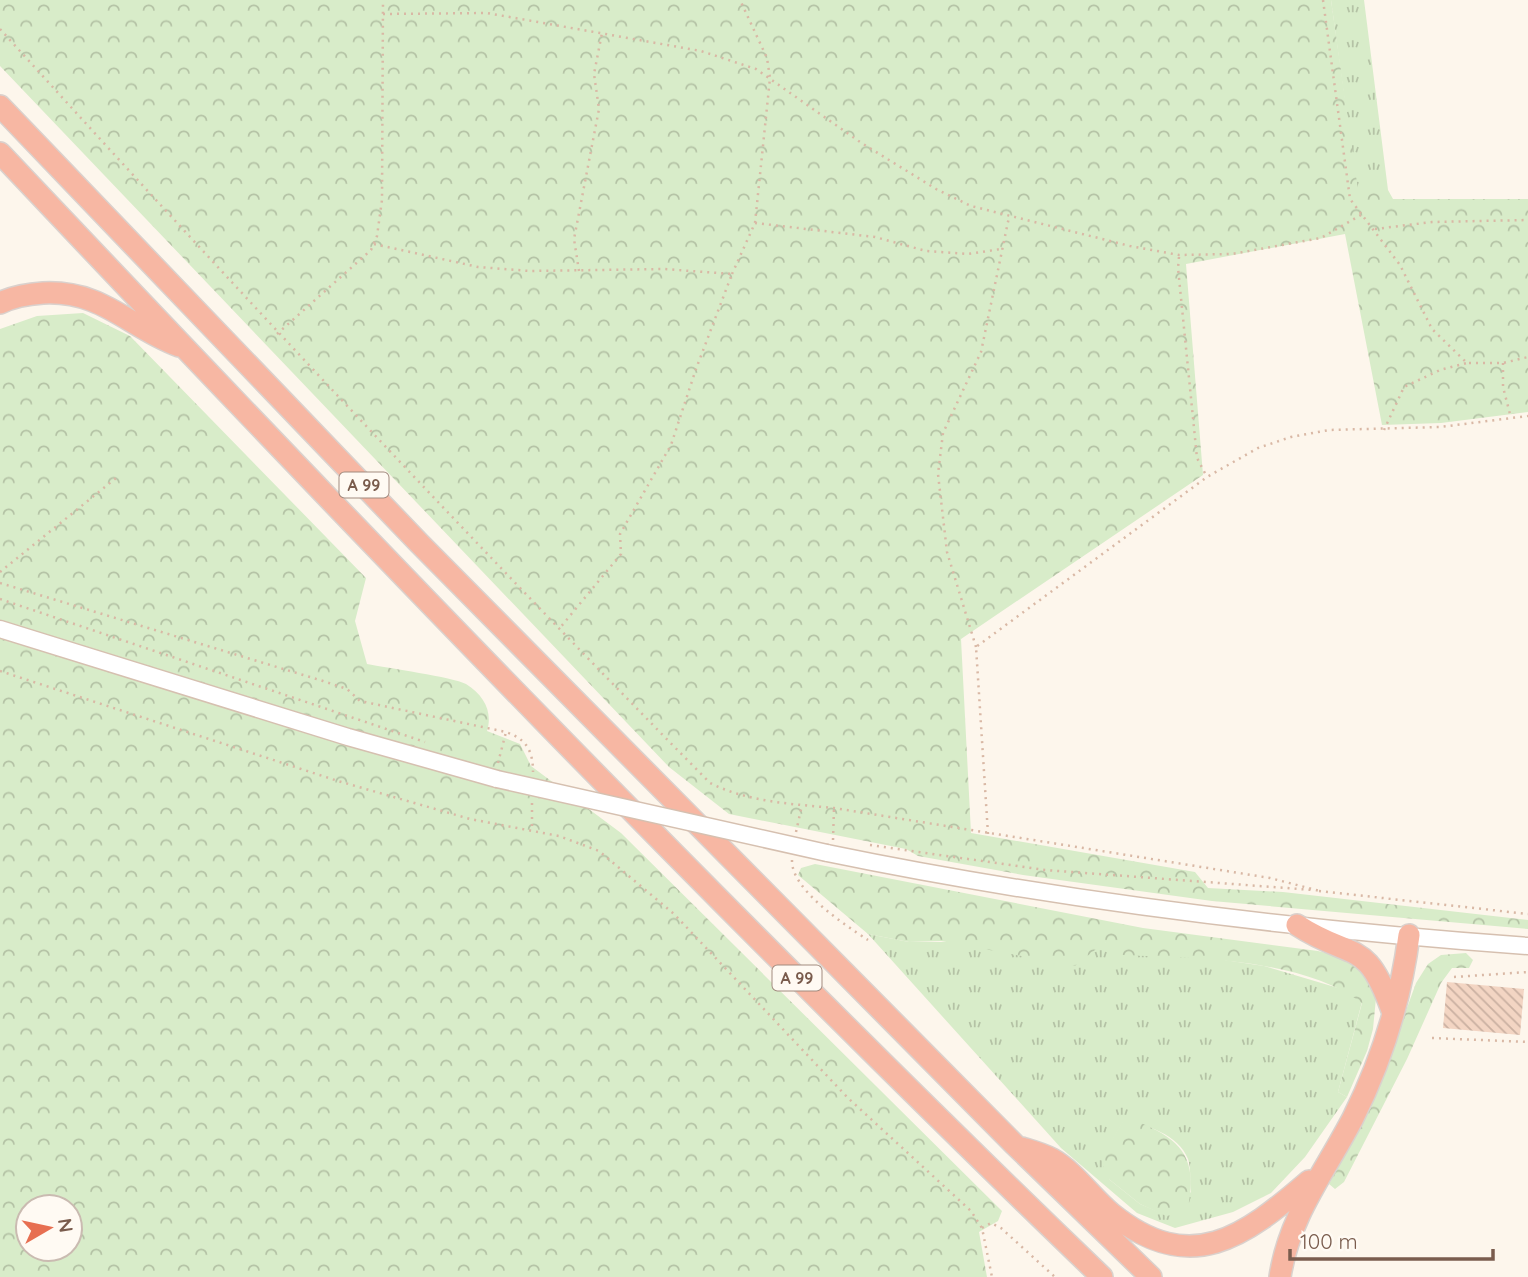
<svg xmlns="http://www.w3.org/2000/svg" width="1528" height="1277" font-family="Quicksand,sans-serif">
<style>
.grass{fill:url(#grass-tufts);fill-rule:evenodd}
.forest{fill:url(#forest-crowns);fill-rule:evenodd}
.building{fill:url(#building-back-hatch)}
.lines{fill:none;stroke-linecap:round;stroke-linejoin:round}
.secondary-casing{stroke:#d6c0b0;stroke-width:19}
.highway-casing{stroke:#dad1cd;stroke-width:24}
.path{stroke:#d9b8a5;stroke-width:2.5;stroke-dasharray:2 5;stroke-linecap:butt}
.secondary{stroke:#fff;stroke-width:16}
.highway{stroke:#f7b7a3;stroke-width:21}
.secondary-bridge-casing{stroke:#d6c0b0;stroke-width:19;stroke-linecap:butt}
.secondary-bridge{stroke:#fff;stroke-width:16}
.labels{text-anchor:middle;dominant-baseline:central;stroke-width:5;stroke-linejoin:round;paint-order:stroke}
.shield{fill:#fffaf3;stroke:#a28b7f;stroke-width:2}
.shield-label{font-size:16px;font-weight:bold;fill:#7a5c4d}
</style>
<defs>
<pattern id="grass-tufts" width="24" height="20" patternUnits="userSpaceOnUse" patternTransform="scale(1.75)"><rect width="24" height="20" fill="#d8ecc9"/><path d="M3 7l-1-3M5 7V3M7 7l1-3M15 17l-1-3M17 17v-4M19 17l1-3" fill="none" stroke="#b4c2a5"/></pattern>
<pattern id="forest-crowns" width="20" height="18" patternUnits="userSpaceOnUse" patternTransform="scale(1.75)"><rect width="20" height="18" fill="#d8ecc9"/><path d="M2 6a3 3 0 1 1 6 0M12 15a3 3 0 1 1 6 0" fill="none" stroke="#b4c2a5"/></pattern>
<pattern id="building-back-hatch" width="6" height="6" patternUnits="userSpaceOnUse" patternTransform="scale(1.75)"><rect width="6" height="6" fill="#f3d5c3"/><path d="M-1 5l2 2M0 0l6 6M5-1l2 2" fill="none" stroke="#cab0a1"/></pattern>
</defs>
<rect width="100%" height="100%" fill="#fdf6ec"/>
<!-- grass -->
<path class="grass" d="M1331 0H1364L1388 190H1357Z
M868 934 909 942H1105L1264 966 1345 990 1362 1002 1338 1092 1347 1097 1305 1157 1271 1193 1233 1212 1175 1228 1137 1213 1061 1148ZM1123 1122C1145 1123 1179 1135 1188 1159 1191 1168 1190 1182 1191 1192L1166 1215 1140 1204 1110 1180 1102 1158Z"/>
<!-- forest -->
<path class="forest" d="M0 0H1331L1358 190H1388L1393 199H1528V412L1441 423 1382 425 1345 234 1186 264 1203 475 961 639 971 833 1195 872 1208 888 1283 892 1528 920V929L1212 901 1023 875 918 856 906 849 729 814 669 767 0 66Z
M83 313 130 336 366 578 355 621 367 664C387 668 453 677 466 684 484 695 493 712 487 731L520 744 531 766 621 833 1002 1211 998 1221 979 1232 987 1277H0V329L37 316ZM28 1207H70V1249H28Z
M815 864 1143 928 1318 951 1350 959 1368 974 1376 998 1373 1029 1367 1051 1347 1097 1338 1092 1362 1003C1302 958 1195 958 1122 955L1105 942 1075 966 941 941 909 942 868 934 798 875 801 868Z
M1466 953 1473 960 1469 968H1452L1441 983 1407 1059 1344 1182 1335 1189 1329 1184 1371 1107 1416 983 1428 964 1441 955Z
M1131 1119C1177 1137 1199 1153 1188 1207L1178 1214 1166 1216 1140 1204 1110 1180 1105 1173 1101 1158 1123 1121Z"/>
<!-- building -->
<path class="building" d="M1447 982 1524 989 1520 1035 1443 1028Z"/>
<g class="lines">
<defs>
<path id="secondary" d="M0 629 348 737 497 779
M827 853C1059 901 1292 929 1528 946"/>
<path id="highway" d="M0 106 419 543 1014 1144 1151 1277
M0 153C360 534 724 913 1102 1277
M0 303C12 297 29 294 43 293 103 290 128 327 179 346
M1297 925C1354 962 1366 936 1393 1013
M1022 1148C1032 1151 1043 1154 1052 1159 1075 1172 1092 1198 1112 1214 1191 1277 1244 1237 1309 1181
M1280 1277C1289 1216 1325 1172 1353 1118 1381 1062 1401 998 1409 935"/>
</defs>
<!-- secondary casing -->
<use href="#secondary" class="secondary-casing"/>
<!-- highway casing -->
<use href="#highway" class="highway-casing"/>
<!-- path -->
<path class="path" d="M1323 0 1350 199 1400 265 1432 329 1467 363H1503L1528 357
M383 14 487 13 701 51 756 69 860 142 936 189 971 206 1130 246 1179 255 1232 254 1321 238 1361 215
M0 29C232 285 467 537 710 783 748 802 792 804 834 808L1270 878 1320 891
M755 223 875 237 926 251 968 254 1001 249
M1375 229 1432 222 1528 220
M374 244 478 267 530 271 664 269 732 274 696 369 671 445 620 534 621 554 559 629
M1179 257 1178 268 1197 458 1207 477
M579 271 574 239 599 109 594 74 602 33
M732 274 755 223 770 78 767 58 740 0
M277 334 371 250 377 236 382 200 383 0
M1503 363V387L1511 418
M1384 430 1404 387 1440 370 1467 363
M0 572 116 478
M0 583 323 681 347 689 360 701 506 732C526 739 533 750 533 772
M0 599 425 742
M976 647 947 552 938 474 943 433 981 352 1009 217
M0 671 338 781 470 819 559 836 599 851 674 914 848 1098 971 1211 982 1228 992 1277
M498 763 506 732
M532 803V831
M796 832 802 805
M988 834 976 647 1207 477 1258 448 1291 437 1329 430 1440 427 1528 416
M833 840 834 808
M870 845 1045 870 1313 890
M792 860C791 890 845 925 868 940
M1319 891 1528 914
M1454 977 1528 972
M1432 1038 1528 1042
M982 1228 991 1223 1001 1228 1055 1277"/>
<!-- secondary -->
<use href="#secondary" class="secondary"/>
<!-- highway -->
<use href="#highway" class="highway"/>
<defs>
<path id="secondary-bridge" d="M497 779 827 853"/>
</defs>
<!-- secondary-bridge casing -->
<use href="#secondary-bridge" class="secondary-bridge-casing"/>
<!-- secondary-bridge -->
<use href="#secondary-bridge" class="secondary-bridge"/>
</g>
<g class="labels">
<!-- shield labels -->
<g class="shield">
<rect x="339.5" y="472.5" width="49" height="25" rx="5"/>
<rect x="772.5" y="965.5" width="49" height="25" rx="5"/>
</g>
<g class="shield-label">
<text x="364" y="485">A 99</text>
<text x="797" y="978">A 99</text>
</g>
</g>
<!-- north arrow -->
<g transform="translate(49 1228) rotate(81)"><circle r="33" fill="#fffaf3" stroke="#cabbb1" stroke-width="2"/>
<path d="M0-5L12 26L0 18L-12 26Z" fill="#e76f51"/>
<text y="-10" font-size="19" font-weight="bold" text-anchor="middle" fill="#7a5c4d">N</text>
</g>
<!-- scale -->
<path d="M1290 1249v10h203v-10" fill="none" stroke="#7a5c4d" stroke-width="3.5"/>
<text x="1300" y="1249" font-size="21" fill="#7a5c4d" stroke="#fffaf3" stroke-width="5" paint-order="stroke">100 m</text>
</svg>
